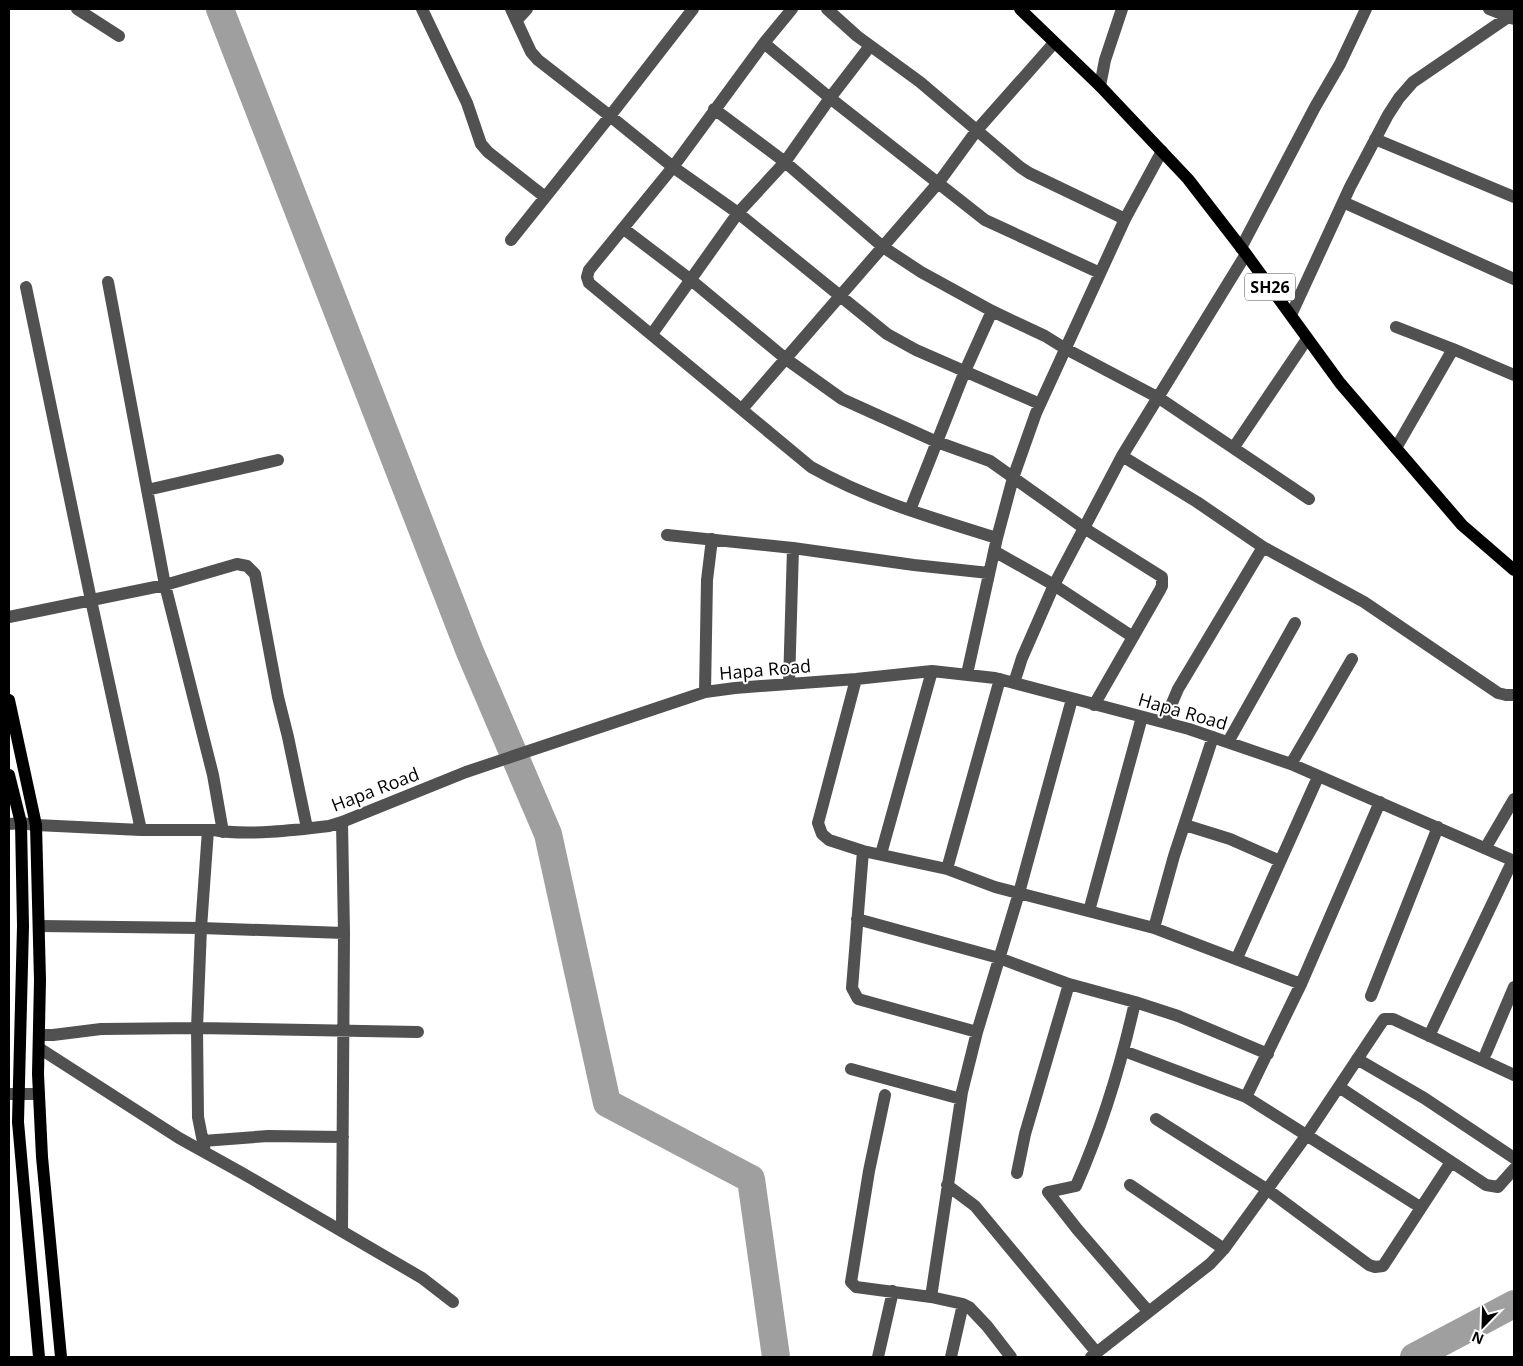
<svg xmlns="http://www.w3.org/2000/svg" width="1523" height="1366" font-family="'Open Sans',sans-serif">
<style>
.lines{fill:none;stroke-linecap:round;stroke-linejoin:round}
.river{stroke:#9f9f9f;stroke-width:28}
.minor{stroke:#515151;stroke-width:12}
.major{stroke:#000;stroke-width:12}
.labels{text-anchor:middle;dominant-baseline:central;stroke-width:4;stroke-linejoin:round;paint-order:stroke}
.shield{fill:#fff;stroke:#4c4c4c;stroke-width:1}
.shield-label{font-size:16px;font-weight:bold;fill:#000}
.street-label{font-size:18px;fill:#000;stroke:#fff}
</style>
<rect width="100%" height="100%" fill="#fff"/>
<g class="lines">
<!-- river -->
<path class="river" d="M220 9 470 652 548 834 607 1103 751 1179 776 1357
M1414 1357 1514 1304"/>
<!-- minor -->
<path class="minor" d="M77 9 119 36
M422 9 467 103 481 144 488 152 545 197
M511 9 531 52 538 60 610 116 673 167 738 213 887 334 916 350 1040 404
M792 9 764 43 673 167 589 270 587 277 589 283 811 467C869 500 933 518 997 538
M827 9 857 36 920 82 1020 167 1029 173 1125 219
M1489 9 1514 19
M517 20 527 9
M764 43 830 98 985 220 1100 273
M1100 86 1105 60 1122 9
M714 109 785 162 883 247 921 272 992 311 1045 336 1066 349 1159 398 1309 499
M1375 139 1514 197
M1343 202 1514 279
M624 229 691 280 786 359 842 399 937 442 990 461 1084 528 1162 577V586L1160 590 1094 705
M511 240 610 116 693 9
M1241 248 1315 107 1340 64 1366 9
M108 282 165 585 213 775 223 832
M26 287 91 600 141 830
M1291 315 1350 187 1388 115 1399 98 1413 82 1514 13
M1396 327 1453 349 1514 375
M652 334 738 213 785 162 830 98 870 46
M742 409 939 182 977 130 1054 43
M1234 447 1307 339
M1396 448 1453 349
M1122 456 1197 502 1263 547 1364 602 1498 693 1506 695H1514
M147 490 278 460
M910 510 965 371 992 311
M667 535 793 548 914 565 989 573
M994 551 1054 585 1133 637
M9 617 165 585 237 564 247 566 255 574 278 697 288 737 307 828
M967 674 997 538 1013 478 1036 413 1125 219 1162 151
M856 679 818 823 822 834 829 840 863 851 947 869 995 887 1154 928 1301 984
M1014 683 1022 658 1054 585 1122 456 1246 254
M789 684 793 548
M705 692 707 580 712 539
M1164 722 1178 689 1263 547
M1228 742 1295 623
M1291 764 1352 659
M9 824 21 823 36 825 141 830H214C246 836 296 830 329 826L342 822 466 772 705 692 735 688 856 679 932 671 995 678 1189 729 1291 764 1514 861
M1185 825 1230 839 1280 861
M1486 847 1514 799
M863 851 852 988 858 999 977 1032
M881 854 932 671
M947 869 1000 679
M1089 911 1142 717
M857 919 999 958 1069 984 1135 1002 1178 1016 1268 1054
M40 926 201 928 344 933
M1154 928 1174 856 1213 737
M1237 958 1318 777
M1371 996 1438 827
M1135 1002C1121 1065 1102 1127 1076 1186L1048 1192 1077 1229 1148 1311
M39 1035H53L101 1029 197 1028 418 1032
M1429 1036 1513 860
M39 1048 179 1138 242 1173 422 1278 453 1302
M1124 1051 1246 1097 1420 1207
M1486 1053 1514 987
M1357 1059 1424 1098 1514 1158
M851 1069 961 1099
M1339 1087 1486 1185 1498 1187 1514 1169
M9 1094H39
M885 1095 869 1171 851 1282 856 1287 931 1297 963 1304 969 1307 987 1326 1011 1357
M1246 1097 1301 984 1380 802
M1156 1119 1268 1190 1369 1265 1375 1267 1383 1266 1451 1162
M203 1141 268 1136 343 1137
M205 1152 198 1117 197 1028 201 928 208 830
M1017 1173 1025 1134 1069 984
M947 1185 975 1206 1097 1353
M1130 1185 1224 1249
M342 1231 344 933 342 822
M931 1297 962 1092 977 1032 1019 893 1072 699
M878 1357 893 1291
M951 1357 963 1304
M1091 1357 1210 1264 1224 1249 1306 1136 1384 1019H1393L1514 1075"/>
<!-- major -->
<path class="major" d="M1020 9 1100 86 1188 179 1246 254 1340 383 1462 525 1514 570
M9 700 36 825 40 980 38 1074 42 1157 61 1357
M9 775 21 823 23 926 18 1122 39 1357"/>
</g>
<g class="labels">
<!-- shield labels -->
<rect class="shield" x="1245" y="273.5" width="50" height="27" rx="4"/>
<g class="shield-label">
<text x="1270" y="287">SH26</text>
</g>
<!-- street labels -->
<g class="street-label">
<text transform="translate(765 669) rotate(-5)">Hapa Road</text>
<text transform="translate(1183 711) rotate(16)">Hapa Road</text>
<text transform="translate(375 789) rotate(-21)">Hapa Road</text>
</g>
</g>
<!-- border -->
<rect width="1523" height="1366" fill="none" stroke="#000000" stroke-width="20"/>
<!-- north arrow -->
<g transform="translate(1483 1326) rotate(203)" stroke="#ffffff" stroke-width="4" paint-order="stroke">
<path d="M0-4L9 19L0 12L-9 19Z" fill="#000000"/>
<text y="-8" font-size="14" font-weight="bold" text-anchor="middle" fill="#000000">N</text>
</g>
</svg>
